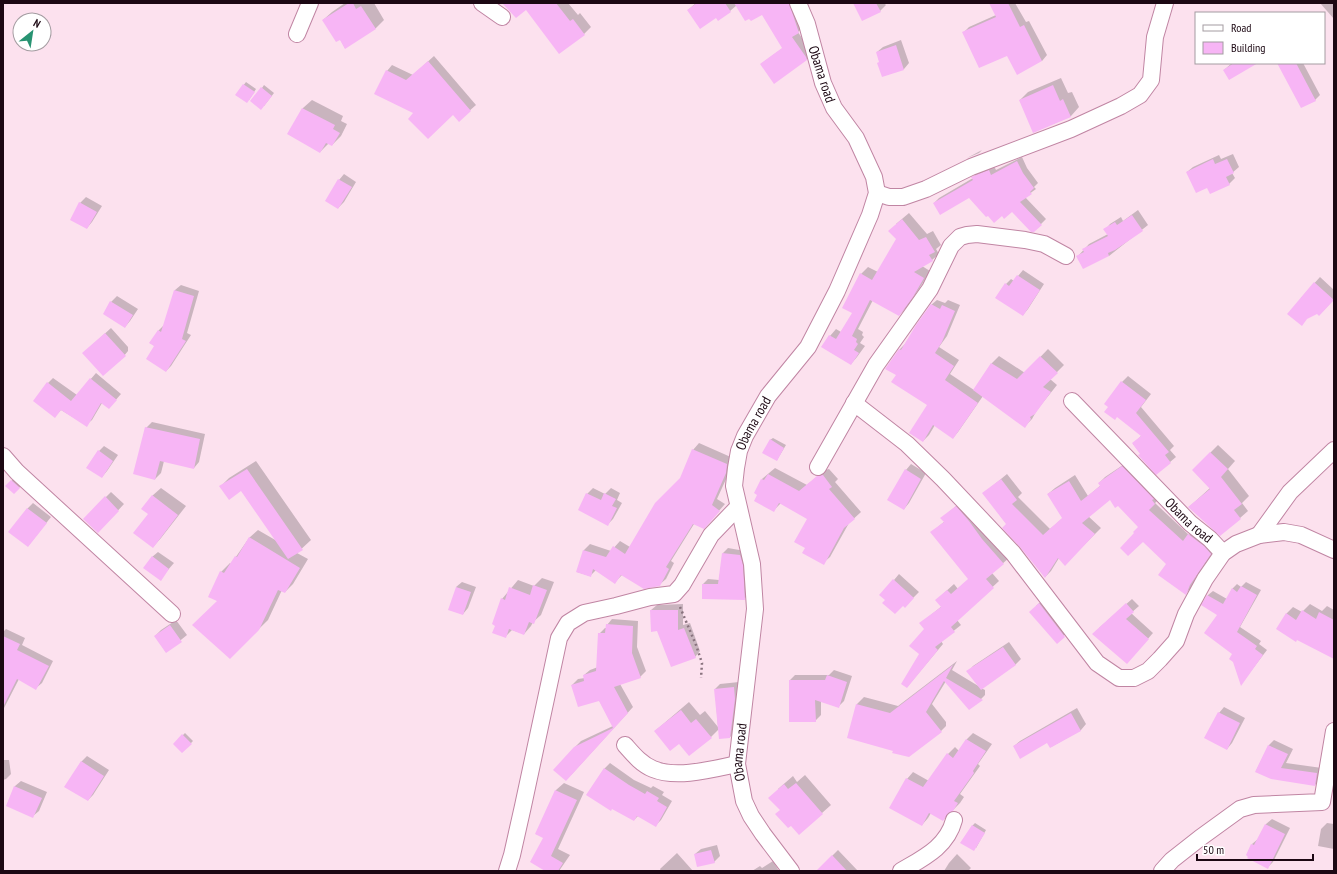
<svg xmlns="http://www.w3.org/2000/svg" width="1337" height="874" font-family="'PT Sans Narrow',sans-serif">
<style>
.shadow{fill:#0003}
.building{fill:#f7b5f5}
.lines{fill:none;stroke-linecap:round;stroke-linejoin:round}
.minor-casing{stroke:#c085a3;stroke-width:18}
.path{stroke:#89727e;stroke-width:2.5;stroke-dasharray:2 3;stroke-linecap:butt}
.minor{stroke:#fff;stroke-width:16}
.labels{text-anchor:middle;dominant-baseline:central;stroke-width:4;stroke-linejoin:round;paint-order:stroke}
.street-label{font-size:14px;fill:#1c0813;stroke:#fff}
</style>
<rect width="100%" height="100%" fill="#fce1ee"/>
<!-- shadow -->
<path class="shadow" d="M345 3H374L384 20 376 28 345 48 340 39 323 20 332 12Z
M504 3H568L578 15 580 13 591 27 584 34 526 8Z
M696 3H795L804 26 798 32 812 54 806 60 761 64 783 48 763 13 737 5 730 11 716 16 688 10Z
M854 3H884L886 5 880 11Z
M990 3H1015L1026 22 1029 21 1047 55 1042 61 1007 55 964 32 969 27 996 15Z
M1320 3H1334V19Z
M901 40 909 63 904 69 883 76 877 52 883 47Z
M434 56 476 105 459 120 453 113H415L387 71 392 65 413 75Z
M1232 63H1256L1224 70Z
M1278 63H1303L1320 95 1315 100Z
M1061 78 1068 93 1072 92 1079 107 1071 116 1034 132 1020 100 1028 92Z
M246 82 256 89 249 100 236 95Z
M264 85 274 93 264 106 262 88Z
M312 100 343 116 341 121 347 124 341 136 332 145 329 143 320 152 289 134 303 108Z
M982 150 979 153 967 158Z
M1233 154 1239 167 1232 173 1235 178 1229 184 1211 192 1208 186 1187 172 1193 167 1219 155 1221 159Z
M1022 157 1027 168 1038 183 1034 187 1036 189 1025 197 1046 219 1034 231 1012 210 1002 215 969 196 934 203 939 198 973 178 977 173 994 166 996 170Z
M344 174 356 182 344 202 338 208 339 180Z
M86 197 102 206 92 222 87 228 71 219 80 203Z
M1138 210 1148 225 1109 256H1078L1089 244 1108 234 1105 230 1110 224 1121 217 1123 221Z
M909 213 927 234 933 231 941 245 936 249 939 254 932 260 922 266 930 271 919 289 906 308 899 315 873 300 858 329 863 332 862 335 864 337 860 343 865 346 857 357 851 364 830 336 836 329 841 332 853 313 861 274 868 267 878 272 897 239 896 224Z
M1023 270 1044 284 1028 309 1023 315 1006 284 1011 279 1014 281Z
M1320 277 1334 290V299L1324 310 1318 313 1301 298Z
M181 285 199 291 187 333 191 335 171 366 166 371 155 346 150 343 159 330 164 325 175 290Z
M117 296 138 309 130 321 125 327 111 302Z
M937 300 945 303 948 300 960 305 947 336 939 347 959 360 950 374 974 390 992 363 999 356 1025 373 1048 349 1064 365 1050 379 1057 385 1037 410 1032 419 1025 426 983 396 958 432 953 438 935 425 929 435 923 441 929 404 897 375 887 368 900 349 905 344 931 305Z
M111 328 128 347V351L123 357 89 348Z
M96 373 121 394 114 402 102 403 92 420 86 425 61 410 55 416 48 383 53 378 77 395Z
M1128 376 1151 394 1141 407 1174 446 1170 450 1176 457 1157 473 1133 444 1142 435 1109 407 1122 382Z
M152 422 205 434 199 462 194 468 164 461 161 473 155 479 146 428Z
M773 438 786 445 777 460 770 440Z
M699 443 733 458 732 466 717 499 725 504 710 521 694 524 671 561 674 563 666 579 659 585 622 575 615 582 596 570 590 576 577 572 584 550 590 544 611 551 620 541 630 547 681 479 693 450Z
M1218 445 1235 461 1228 469 1249 496 1242 503 1248 511 1240 518 1189 507 1210 488 1193 470Z
M104 446 118 455 107 471 102 477 99 451Z
M256 461 311 540 297 553 308 559 293 584 285 592 282 590 268 620 230 657 218 601 209 596 221 572 230 563 231 564 249 538 258 530 277 541 241 490 221 486 229 478Z
M1129 461 1161 497 1155 503 1189 535 1195 528 1217 547 1196 577 1192 587 1185 594 1168 563 1136 533 1139 527 1119 504 1110 498 1088 516 1101 528 1065 564 1059 558 1051 571 1045 577 984 493 1007 474 1022 493 1018 497 1050 529 1063 518 1048 494 1055 488 1075 475 1088 496 1101 485 1099 483 1105 477Z
M911 464 926 473 909 503 904 509 906 470Z
M775 468 807 485 825 470 829 469 838 479 835 482 861 512 849 523 830 557 823 563 806 548 808 518 781 503 774 510 762 479Z
M14 478 22 485 14 493 7 486Z
M161 488 186 506 161 538 153 547 149 514 152 496Z
M593 488 605 494 611 488 620 493 617 500 622 503 613 519 608 524 587 494Z
M111 492 124 504 98 532 84 519Z
M962 501 1010 557 992 573 999 581 957 620 961 625 941 641 943 644 907 687 920 654 925 629 921 623 942 606 943 594 954 584 958 589 969 579 932 532 945 521 942 518Z
M33 503 51 517 28 546 27 509Z
M728 548 745 551 749 594 744 599 703 584 708 579 719 580 723 553Z
M158 552 174 563 160 579 152 557Z
M899 574 919 592 910 601 903 605 894 580Z
M542 578 554 582 541 615 533 622 531 626 524 634 512 630 505 637 502 599 518 580 534 586Z
M462 582 476 587 468 608 463 614 456 587Z
M1246 582 1261 590 1240 627 1261 641 1259 644 1267 650 1241 684 1233 654 1219 614 1203 605 1208 595 1213 591 1227 599 1232 589 1237 584 1241 587Z
M1045 598 1070 630 1057 642 1036 606Z
M1132 599 1139 606 1131 613 1153 633 1132 657 1099 628Z
M683 604V625L690 623 700 651 695 657 651 610 657 605Z
M1310 604 1322 611 1327 606 1334 610V658L1286 614 1293 607 1302 612Z
M612 619 638 621 637 647 646 671 640 677 620 684 633 707 571 775 575 747 581 741 613 726 599 700 572 685 578 679 585 678 584 675 590 670 598 667 599 634 605 628H607V625Z
M176 620 187 635 166 652 155 636 161 630Z
M6 629 25 638 22 645 53 661 42 683 36 688 19 679 3 710V632Z
M1009 642 1021 659 1015 665 981 688 985 690V695L978 702 946 681 932 704 946 722V726L939 733 894 750 848 737 857 704 864 697 898 706 957 661 952 670 980 687 968 672 973 666Z
M834 670 852 676 844 701 838 707 821 701V715L815 721 790 680 795 675H829Z
M739 682 736 732 730 737 719 729 711 737 679 743 655 731 689 702 700 715 705 711 718 727 715 689 720 684Z
M1224 707 1245 718 1232 743 1227 749 1219 713Z
M1077 708 1086 724 1081 730 1051 747 1048 741 1014 746 1020 741Z
M185 733 193 741 182 752 174 744Z
M973 733 992 744 978 764 980 766 960 794 964 797 960 803 943 820 931 813 928 818 922 825 907 779 913 772 929 781 948 754 955 747 959 751 967 739Z
M1274 740 1293 749 1286 763 1322 768 1320 779 1315 785 1256 771 1269 745Z
M87 756 109 770 93 795 88 800 81 762Z
M3 760H9L11 774 6 779 3 780Z
M610 763 634 780 651 788 653 786 664 792 662 795 672 801 661 820 656 825 638 816 634 820 604 769Z
M805 775 831 805 822 813 791 824 781 810 778 789 793 776 797 782Z
M21 781 47 792 39 811 33 816 7 805 15 786Z
M564 783 584 792 558 849 570 855 559 871H547L545 837 536 834 556 790Z
M1272 819 1290 828 1273 862 1268 867 1252 844 1258 839 1266 824Z
M975 823 986 830 976 848 972 826Z
M1327 823 1334 824V849L1318 846 1321 829Z
M717 845 720 856 714 862 695 854 701 849Z
M838 850 858 871H817Z
M677 853 693 871H661L660 869Z
M957 854 971 868 968 871H944L949 863Z
M773 861 779 871H752L760 866 762 868Z"/>
<!-- building -->
<path class="building" d="M349 3H353L356 9 361 6 376 29 345 49 340 40 336 42 322 20Z
M502 3H556L570 21 573 19 585 35 559 54 526 10 516 18Z
M697 3H725L731 12 718 21 716 18 700 29 687 10Z
M734 3H789L799 33 792 37 806 57 807 60 774 84 760 64 782 48 762 15 751 21 749 19 745 21Z
M853 3H876L881 12 862 21Z
M989 3H1008L1020 27 1024 25 1042 61 1017 75 1007 56 979 68 962 32 996 17Z
M896 45 904 70 882 77 877 63 879 62 876 52Z
M428 61 471 111 459 122 453 115 428 139 408 119 413 113 374 94 386 70 406 80Z
M1234 63H1258L1229 80 1223 70Z
M1277 63H1296L1316 101 1301 108Z
M243 84 255 92 247 103 235 95Z
M1053 85 1060 101 1063 99 1071 117 1033 133 1019 100Z
M261 87 272 96 261 110 250 101Z
M302 108 335 125 333 129 340 133 332 146 326 143 320 153 287 134Z
M1213 159 1215 164 1227 159 1234 173 1226 177 1230 185 1210 194 1207 188 1196 193 1186 172Z
M1017 161 1023 173 1034 188 1030 192 1032 194 1020 202 1042 225 1034 232H1031L1012 212 1004 219 1002 216 994 223 988 216 986 217 969 198 940 215 933 203 973 180 971 177 989 170 991 175Z
M338 179 352 187 338 209 325 201Z
M79 202 97 212 87 229 70 220Z
M1132 215 1143 231 1115 250 1108 253 1109 256 1083 269 1076 256 1084 252 1082 249 1108 236 1103 229 1115 222 1117 225Z
M902 219 919 240 926 237 935 252 929 255 933 261 914 272 924 278 913 297 899 316 870 300 852 336 857 339 856 342 858 344 854 350 859 353 851 365 821 347 829 335 836 339 852 313 842 308 860 273 872 280 896 239 888 231Z
M1017 275 1040 290 1023 316 995 298 1005 283 1009 286Z
M1314 282 1334 300 1319 316 1317 314 1307 319 1302 326 1287 314Z
M174 290 194 296 182 339 186 341 166 372 146 359 154 346 149 343 158 330 161 332Z
M110 301 133 315 125 328 103 314Z
M931 304 940 309 942 305 955 311 942 342 935 353 954 366 945 380 978 403 953 439 933 425 923 442 909 433 927 405 891 382 896 375 885 369 899 349 901 350 916 325Z
M105 333 126 356 103 376 82 353Z
M1040 356 1058 373 1043 387 1051 392 1035 414 1030 417 1031 419 1025 428 973 390 991 363 1017 379Z
M90 378 117 400 109 409 101 403 87 427 61 410 55 418 33 401 47 382 71 401Z
M1121 381 1146 400 1136 413 1169 452 1165 455 1171 463 1156 475 1138 455 1140 454 1132 443 1141 436 1117 417 1115 420 1104 412 1108 407 1104 404Z
M145 427 200 439 194 469 160 461 155 480 133 474Z
M770 439 784 448 777 461 762 453Z
M692 449 727 464 726 473 712 505 720 511 704 529 693 524 666 567 669 569 660 586 644 589 621 575 615 584 593 569 591 577 576 572 583 550 606 557 613 546 625 554 655 503 680 478Z
M98 450 113 461 102 478 86 468Z
M1210 452 1228 469 1221 477 1242 504 1234 510 1241 519 1220 536 1188 507 1210 489 1192 470Z
M1122 466 1154 499 1152 500 1155 504 1149 510 1183 541 1188 534 1204 546 1211 554 1190 585 1186 595 1158 575 1166 564 1143 542 1128 556 1120 548 1134 533 1133 532 1138 527 1118 506 1115 508 1110 500 1082 523 1095 534 1065 566 1058 558 1045 578 1020 547 1002 528 1006 524 982 493 1001 479 1017 500 1012 504 1043 535 1062 518 1047 494 1069 481 1081 501 1100 486 1098 483Z
M247 469 303 550 288 559 241 491 229 500 219 486Z
M905 469 921 479 904 510 887 500Z
M768 474 799 491 817 476 823 475 832 487 829 489 855 519 844 528 824 565 802 553 805 548 794 542 807 519 779 503 774 512 754 501 757 495 754 493 761 479 764 480Z
M11 480 20 488 14 494 5 486Z
M586 493 601 500 604 493 616 499 612 506 617 508 608 526 578 510Z
M152 495 178 515 153 548 133 533 148 514 141 509Z
M105 496 119 511 98 533 83 519Z
M956 506 969 521 982 539 1004 564 986 579 994 588 951 627 955 632 935 647 938 650 907 688 901 684 919 654 909 646 924 629 919 623 941 607 935 600 947 590 951 594 968 579 930 532 944 522 940 518Z
M27 508 47 523 28 547 8 532Z
M249 537 300 568 285 593 278 590 259 630 230 659 192 625 217 601 208 597 220 571 224 573 235 556 237 557Z
M722 553 740 555 743 565 745 600 702 599V584H718Z
M152 556 169 569 161 581 143 568Z
M893 579 914 598 905 608 903 606 895 614 882 603 885 600 879 595Z
M533 585 547 590 534 624 529 622 524 635 509 629 506 638 492 633 495 626 492 624 501 598 505 600 509 587 530 595Z
M1241 586 1257 595 1237 632 1257 646 1255 649 1263 655 1241 686 1233 662 1229 659 1232 654 1204 633 1217 615 1201 605 1207 595 1223 604 1232 588 1237 592Z
M456 587 471 592 463 615 448 610Z
M1039 603 1065 637 1057 644 1029 612Z
M1126 603 1134 612 1126 619 1149 639 1127 664 1092 634Z
M650 610H678V630L684 628 696 658 671 667 657 631 651 632Z
M1302 610 1316 619 1319 612 1334 620V659L1297 640 1296 642 1276 629 1286 613 1296 620Z
M606 624 633 626 632 653 641 678 614 687 628 713 566 781 553 770 574 747 613 728 599 701 578 707 571 685 584 681 583 675 596 671 598 633H605Z
M170 625 182 642 166 653 154 636Z
M3 636 20 644 17 650 49 666 36 690 17 679 3 707Z
M1003 647 1016 665 981 690 966 671Z
M953 665 946 678 983 700 969 710 944 681 926 712 942 732 909 757 892 753 893 751 847 738 856 704 890 713Z
M827 675 847 682 839 708 815 700 816 722H789V680H825Z
M734 687 735 699 730 738 719 739 714 689Z
M681 710 691 723 696 719 712 738 689 756 679 744 670 751 654 731Z
M1218 712 1240 723 1227 750 1204 738Z
M1071 713 1081 731 1050 748 1047 743 1020 759 1013 746Z
M182 734 192 744 182 753 173 744Z
M966 739 986 751 973 771 974 773 954 801 958 803 953 811 948 813 943 821 929 813 922 826 889 808 906 778 923 787 947 753 953 758Z
M1268 745 1288 754 1281 768 1317 773 1315 786 1271 779 1255 772Z
M81 761 104 776 88 801 64 787Z
M604 768 629 785 645 794 647 791 659 798 657 801 667 807 656 827 637 816 634 821 612 809 611 811 586 795Z
M796 783 823 814 799 835 791 826 788 828 775 814 780 810 768 798 784 784 788 789Z
M14 786 42 798 33 818 6 806Z
M555 790 577 800 551 856 563 863 558 871H545L530 862 543 838 535 834Z
M1265 824 1285 834 1268 869 1247 858 1248 857 1246 855 1251 844 1254 845Z
M972 825 985 833 974 851 960 843Z
M711 850 715 863 697 867 694 854Z
M832 855 847 871H816Z"/>
<g class="lines">
<defs>
<g id="minor">
<path d="M482 3 502 17"/>
<path d="M297 34 310 3"/>
<path d="M877 193 889 197H903L926 189 971 167 1071 129 1121 106 1140 95 1151 80 1155 37 1165 3"/>
<path id="s1" d="M1072 401 1190 523 1210 539 1223 553"/>
<path d="M854 403 907 444 943 479 1013 553 1097 663 1119 678H1134L1148 671 1160 659 1176 641 1186 614 1205 579 1223 553 1236 544 1259 535 1284 532 1301 535 1334 550"/>
<path d="M3 456 17 472 172 614"/>
<path d="M818 467 876 365 930 289 951 246 960 237 967 235 977 234 1025 240 1044 244 1066 256"/>
<path d="M1259 535 1290 492 1334 450"/>
<path d="M625 745C633 754 641 764 653 769 677 779 713 769 737 764"/>
<path d="M507 871 512 855 523 806 559 638 568 623 584 613 616 606 650 597 674 594 682 585 711 535 738 507"/>
<path id="s2" d="M791 871 763 834 751 816 744 801 737 764 755 609 752 564 734 486 736 468 739 451 745 436 768 396 808 347 837 291 870 215 877 193 874 177 856 138 834 108 823 83 807 24 798 3"/>
<path d="M901 871C923 858 947 847 954 820"/>
<path d="M1162 871 1172 860 1200 838 1240 809 1254 805 1322 802 1334 731"/>
</g>
</defs>
<!-- minor casing -->
<use href="#minor" class="minor-casing"/>
<!-- path -->
<path class="path" d="M680 607 696 645 702 663 701 678"/>
<!-- minor -->
<use href="#minor" class="minor"/>
</g>
<g class="labels">
<!-- street labels -->
<g class="street-label">
<text transform="translate(822 74) rotate(72)">Obama road</text>
<text stroke="none"><textPath href="#s2" startOffset="470">Obama road</textPath></text>
<text stroke="none"><textPath href="#s1" startOffset="167">Obama road</textPath></text>
<text stroke="none"><textPath href="#s2" startOffset="134">Obama road</textPath></text>
</g>
</g>
<!-- border -->
<rect width="1337" height="874" fill="none" stroke="#1c0813" stroke-width="8"/>
<!-- legend -->
<rect x="1195" y="12" width="130" height="52" fill="#ffffff" stroke="#a49ca1"/>
<rect x="1203" y="25" width="20" height="6" fill="#ffffff" stroke="#a49ca1"/>
<text x="1231" y="32" font-size="12" fill="#1c0813">Road</text>
<rect x="1203" y="42" width="20" height="12" fill="#f7b5f5" stroke="#a49ca1"/>
<text x="1231" y="52" font-size="12" fill="#1c0813">Building</text>
<!-- north arrow -->
<g transform="translate(32 32) rotate(30)"><circle r="19" fill="#ffffff" stroke="#a49ca1"/>
<path d="M0-3L7 15L0 10L-7 15Z" fill="#289372"/>
<text y="-6" font-size="11" font-weight="bold" text-anchor="middle" fill="#1c0813">N</text>
</g>
<!-- scale -->
<path d="M1197 854v6h116v-6" fill="none" stroke="#1c0813" stroke-width="2"/>
<text x="1203" y="854" font-size="12" fill="#1c0813" stroke="#ffffff" stroke-width="3" paint-order="stroke">50 m</text>
</svg>
